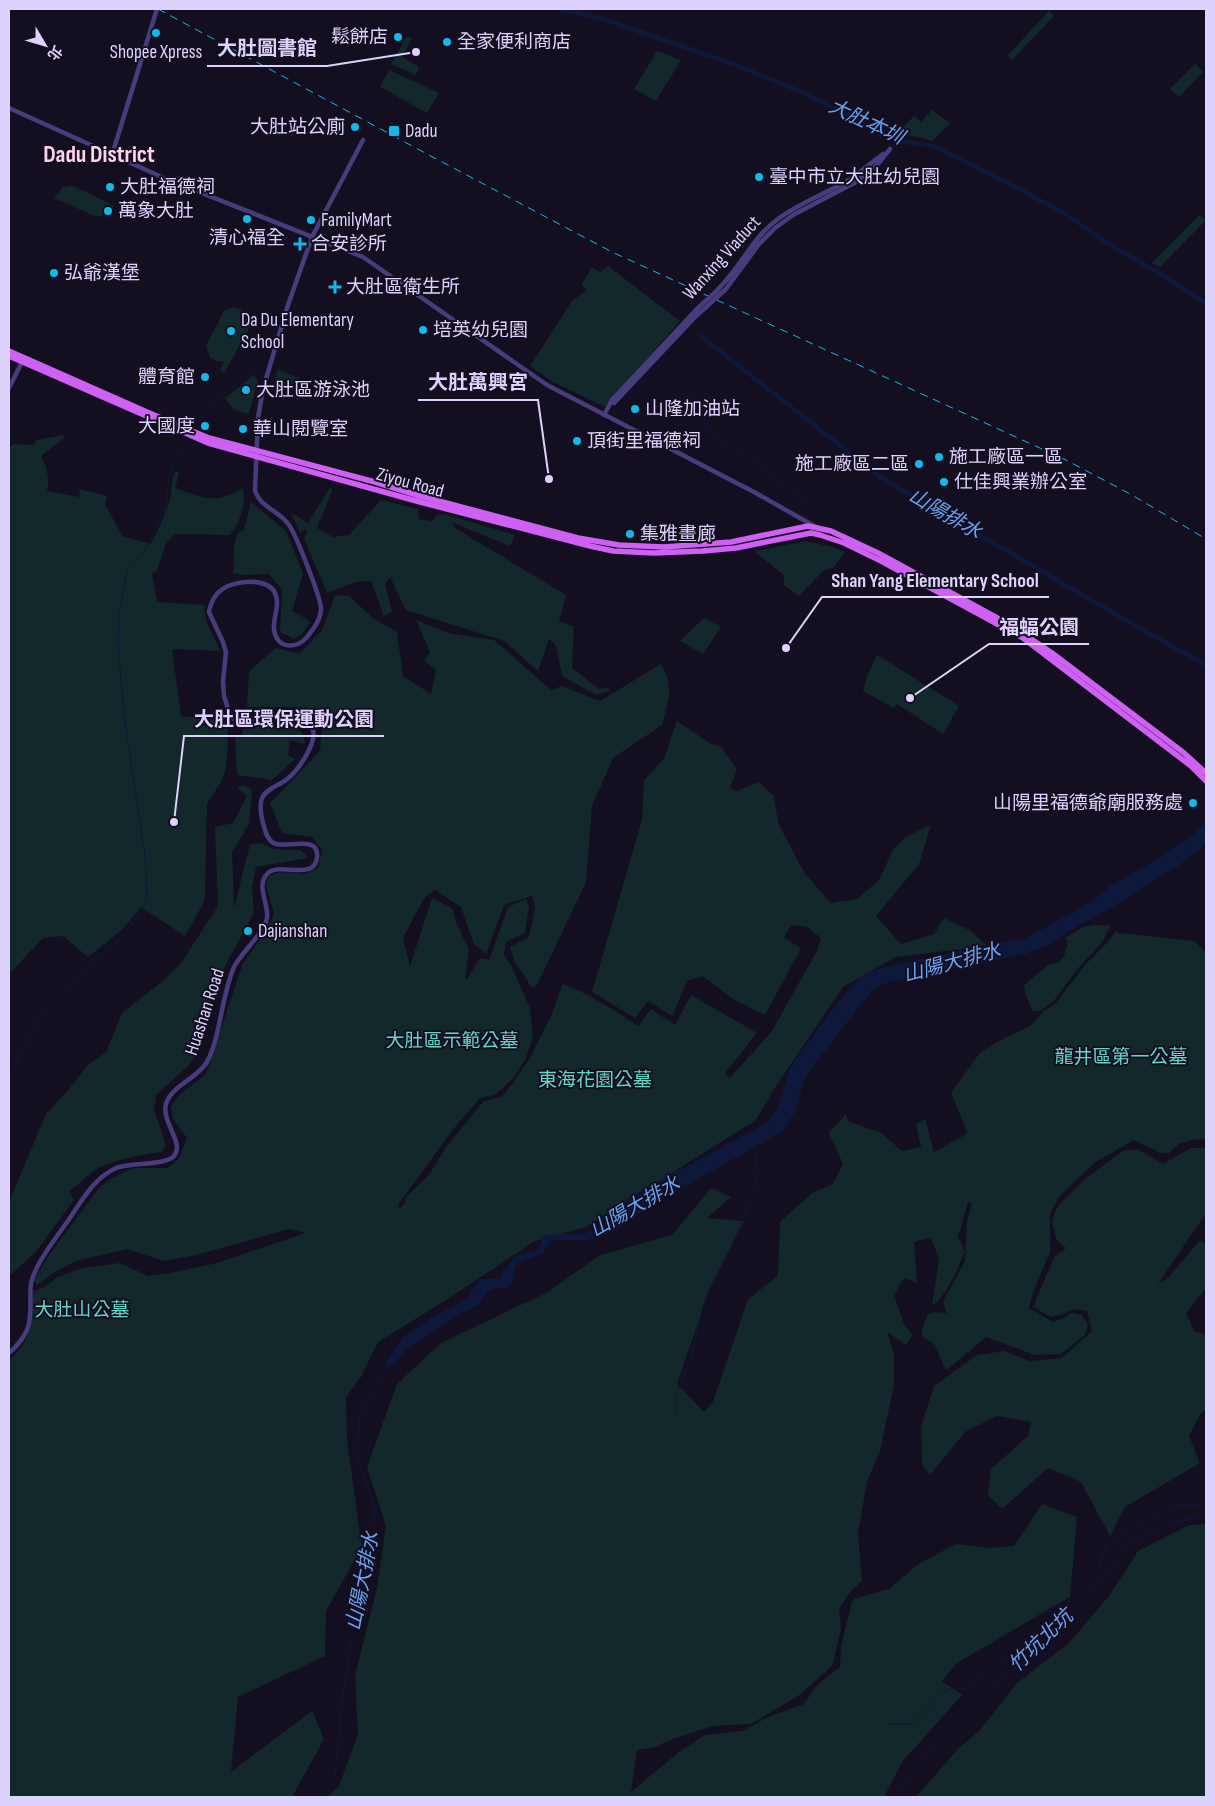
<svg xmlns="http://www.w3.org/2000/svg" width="1215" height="1806" font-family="'Sofia Sans Condensed','Noto Sans TC',sans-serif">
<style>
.green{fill:#12282a}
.water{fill:#0d183b}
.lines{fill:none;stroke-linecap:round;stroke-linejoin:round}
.stream{stroke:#0d183b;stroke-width:1}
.canal{stroke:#0d183b;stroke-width:4.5}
.tertiary{stroke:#473d7c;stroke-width:4.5}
.primary{stroke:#ce61f3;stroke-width:5.5}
.rail{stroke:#12b8e7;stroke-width:1;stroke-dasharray:8 6;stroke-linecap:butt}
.tertiary-bridge{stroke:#473d7c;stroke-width:4.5}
.poi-dot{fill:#12b8e7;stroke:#140f20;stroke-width:2}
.labels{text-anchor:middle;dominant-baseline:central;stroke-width:4;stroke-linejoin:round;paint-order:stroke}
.poi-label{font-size:19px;fill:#dcd2fc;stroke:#140f20;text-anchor:start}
.street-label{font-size:19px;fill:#dcd2fc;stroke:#140f20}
.park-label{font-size:19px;fill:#64d6c7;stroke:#140f20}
.water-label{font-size:20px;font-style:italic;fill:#68a2f3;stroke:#140f20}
.district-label{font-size:24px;font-weight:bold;fill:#fcd4e8;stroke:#140f20}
.leader{fill:none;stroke:#dcd2fc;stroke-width:2}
.callout-dot{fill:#dcd2fc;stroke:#140f20;stroke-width:2}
.callout-label{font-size:20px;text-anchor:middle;font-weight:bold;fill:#dcd2fc;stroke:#140f20;stroke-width:4;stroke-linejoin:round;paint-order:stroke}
</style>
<rect width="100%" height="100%" fill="#140f20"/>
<!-- green -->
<path class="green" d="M1049 11 1054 16 1012 60 1007 56Z
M407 36 412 38 402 57 419 67 416 75 391 64Z
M657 51 681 60 656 101 634 89Z
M1195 64 1203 72 1179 97 1170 89Z
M389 70 439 93 427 113 380 87Z
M932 110 950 123 932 141 923 138 902 134V128L914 116 921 122Z
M68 186H73L113 205V207L100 216H94L54 198 62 188Z
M1199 215 1206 220 1160 267 1152 263Z
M608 266 680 321 605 407 553 382 530 366 572 301 587 290 581 285 592 267 600 272Z
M233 307 243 311 248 317 250 315 255 318 224 373 220 370 224 362 216 361 210 358 206 346 224 311Z
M278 369 300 379 294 389 275 379Z
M254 375 258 381 249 414 234 410 225 398Z
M65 435 64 438 41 456C47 468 50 477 47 491L80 497 79 489 107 496 105 504 122 536 151 544C159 529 167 511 171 494 172 486 171 478 176 471L179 473 175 488C205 498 213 505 243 488 246 505 240 522 230 535L174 534 166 544 156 572 152 573 157 602 205 605C201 617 216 639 220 651L172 649 181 716 225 721 228 724C227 741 229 760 223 777 220 787 211 794 207 805L205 895 203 904 185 936 141 907 123 929 88 957 63 936 43 938 9 974V447L14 444 33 445 36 440Z
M330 487 332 491 317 528 333 537 349 535 381 500 418 509 419 519 432 521 437 515 444 514 515 535 510 546 451 522 455 528 566 595 559 621 574 627 572 668 599 689 608 688 610 690 596 695 562 676 556 645 549 639 538 671 504 641 406 610 390 577 385 584 392 612 384 616 371 581 355 582 327 593 304 539 307 531 304 529 300 533 291 513 308 523Z
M251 502 286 531 303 573 292 611 305 618 310 622 302 634 294 639 280 632 282 590 269 574 244 575 233 573 234 544 238 533 244 530Z
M806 541 832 547 845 552 833 568 824 570 799 596 784 585V575L756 553 755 551Z
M335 595 349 596 374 619 397 632 403 676 431 694 436 670 424 661 430 652 416 620 448 633 494 640 551 690 562 686 600 701 661 664C675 688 668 700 662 725L613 758 592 806 586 882 537 985 532 988 515 962 510 947 529 937 535 908 532 896 504 905 486 954 474 944 461 907 435 890 424 898 403 938 410 966 432 898 453 909 456 922 469 950 465 978 467 979 480 958 489 960 508 907 526 899 529 907 525 933 506 942 504 955 511 965 530 1008 533 1036 526 1058 515 1076 502 1089 495 1095 480 1098 455 1127 405 1195 398 1205 400 1208 405 1203 406 1197 429 1175 446 1147 484 1101 501 1097 513 1083 530 1058 551 1016 563 984C590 994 614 1010 638 1026L651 1009 675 1025 691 995 757 1033 725 1073 730 1078 772 1031 817 951 821 938 807 927 791 925 784 938 801 948 765 1015 733 999 702 976 687 981 672 1016 648 1001 635 1018 592 992 642 820 644 780 664 759 677 721 711 744 720 746 737 769 730 788 737 791 758 782 774 796 778 823 805 874 831 903 857 899 879 880 893 850 905 837 931 825 919 864 876 916 901 944 934 934 944 918 971 931 987 946 896 957 843 987 776 1086 756 1120 586 1227 535 1241 451 1297 378 1342 361 1377 346 1397 347 1441 362 1547 326 1611 325 1656 238 1697 231 1772 312 1711 324 1739 292 1797H9V1360C33 1341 32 1319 33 1291L45 1287 56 1278 82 1268 120 1263 148 1276 170 1273 217 1263 306 1233 289 1229 196 1255 164 1261 127 1249 76 1261 56 1271 37 1285 34 1281 46 1259 99 1188 110 1179 134 1168H168L179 1158 187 1138 173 1119 171 1107C181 1089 192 1087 206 1074L243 963 268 929 274 914 266 885 269 876 280 872 304 874 318 868 322 850 312 837 282 833 270 803 320 751 322 724 307 707H247L249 671 276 648 299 654 322 630Z
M704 618 721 627 703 654 680 641Z
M877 655 959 706 943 734 897 704 894 708 863 691 867 676Z
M287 724 302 732 305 744 290 740 288 755 295 759 271 781 267 779 237 775 235 738 241 736 244 726Z
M244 785 252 790 249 824 232 852 234 908 250 844 261 843 273 849 301 850 308 858 256 867 252 888 254 913 217 981 200 1048 189 1065 156 1095 154 1110 166 1145 162 1152C144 1154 113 1160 97 1169 88 1174 80 1185 69 1191L74 1200 35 1253 9 1276V1202L46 1114 69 1089 87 1066 106 1052 122 1013 164 980 181 963 218 906 215 827 233 823 247 796 237 787Z
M1095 925 1111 926 1100 945 1079 967 1053 1002 1040 1011H1033L1026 996 1024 985 1048 965 1059 962 1064 956 1068 942 1065 938 1083 927Z
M1116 931 1119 933 1194 941 1206 952V1139L1191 1140 1179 1144 1169 1153H1161L1134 1140 1094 1163 1059 1197 1050 1214V1252L1034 1290 1029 1308 1053 1322 1064 1318 1072 1313 1082 1315 1088 1325 1085 1335 1061 1354 1035 1355 986 1337 948 1369H945L935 1345 922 1336V1329L928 1314 935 1312 947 1313 943 1302 965 1261 967 1221 972 1203 968 1202 958 1237 965 1251C957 1270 949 1293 932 1306L939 1259 931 1238 914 1242 917 1283 904 1278 894 1295 904 1324 913 1335 906 1345 887 1332 894 1354V1385L880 1451 867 1482 858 1534 862 1581 851 1591 839 1609 841 1629 832 1666 798 1696 751 1724 712 1726 667 1741 656 1747 637 1750 631 1792 679 1752 705 1735 742 1731 768 1717 804 1704 817 1685 840 1667 841 1646 851 1605 854 1599 889 1589 918 1564 956 1544 988 1548 1014 1546 1042 1504 1077 1517 1070 1597 957 1663 942 1681 962 1695 902 1762 884 1797H328L339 1786 358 1734 355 1675 377 1588 386 1526 367 1467 397 1384 441 1343 546 1293 600 1255 672 1235 711 1188 731 1197 707 1218 744 1221 711 1285 677 1384 704 1412 713 1402 748 1299 778 1276 780 1222 812 1193 833 1184 843 1164 829 1133 846 1114 848 1121 881 1133 902 1151 921 1147 916 1124 925 1119 934 1152 968 1133 951 1093 979 1054 995 1043 1030 1026 1044 1011 1055 1004 1085 965 1105 945Z
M1191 1148H1206V1213L1158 1284 1168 1278 1200 1240 1206 1244V1288L1186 1313 1194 1331 1206 1335V1410L1201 1413 1189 1436 1200 1463 1125 1507 1110 1536 1081 1482 1048 1468 1002 1509 988 1495 991 1469 1028 1436 1031 1422 997 1416 965 1432 930 1475 922 1465 921 1427 934 1386 977 1355 1004 1351 1029 1361 1062 1358 1092 1331 1087 1311 1073 1309 1063 1314 1051 1317 1033 1307 1054 1257 1066 1248 1057 1241 1052 1222 1054 1214 1058 1206 1085 1179 1123 1151 1137 1149 1163 1164Z
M1206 1524V1797H916L958 1749 980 1730 1017 1683 1069 1643 1109 1596 1138 1551 1189 1525Z"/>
<!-- water -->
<path class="water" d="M1206 822V844L1182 863 1115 906 1084 922 1048 945 1025 954 950 969 906 980 889 982 872 990 805 1077 795 1112 782 1132 655 1203 613 1232 591 1240H552L542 1254 519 1263 515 1267 512 1282 506 1288 492 1289 487 1292 479 1305 464 1312 406 1350 391 1367 385 1363 404 1336 431 1318 467 1299 480 1279H499L514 1257 539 1249 542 1238 544 1236 557 1234H584L595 1229 610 1219 629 1197 763 1125 772 1117 777 1110 789 1071 796 1059 842 997 863 976 881 968 963 950 1026 938 1088 904 1113 884 1154 861 1191 836Z"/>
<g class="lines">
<!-- stream -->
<path class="stream" d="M689 394 705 410 704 426 721 441 761 465 767 474 788 486 834 524 836 528
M197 427 216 398 263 367
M12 1071 38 1020 61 990 71 986 94 960 123 937 145 903 147 896 145 856 124 715 118 646 119 613 127 572 143 554 154 534 167 503 168 482 173 465 187 440
M676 1412 675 1396 690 1360 705 1298 727 1256 754 1192 758 1171 755 1147
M886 1724H912L942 1693 950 1689 967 1688 999 1661 1021 1651 1032 1643 1098 1568 1108 1542 1171 1507 1195 1504 1206 1509
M312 1797 335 1774 343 1693 355 1616 372 1551 375 1510 357 1453 360 1414 388 1365
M896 1797 941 1734 981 1694 1028 1658 1062 1624 1108 1572 1130 1543 1172 1523 1206 1515"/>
<!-- canal -->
<path class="canal" d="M561 9 606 20 733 64 802 92 898 141 932 146 961 159 1059 210 1115 248 1151 268 1206 303
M701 336 880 477 1134 625 1206 665"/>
<!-- tertiary -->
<path class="tertiary" d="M9 108 164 178 363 257 547 385 754 492 816 527
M112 155 157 9
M852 178 883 154
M854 183 877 165 890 149
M9 388 22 362
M604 415 612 400
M9 1353C16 1347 23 1339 27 1330 33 1316 29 1298 31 1283 33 1275 37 1267 41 1260 48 1248 57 1236 65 1225 80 1204 92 1179 116 1168 130 1162 165 1166 174 1156 185 1143 161 1122 166 1104 172 1085 197 1079 207 1062 221 1035 221 997 234 967 241 953 265 932 267 918 269 903 255 886 268 873 280 862 314 881 317 858 320 832 283 851 272 842 266 837 265 830 263 823 261 815 259 806 262 798 266 789 278 786 286 780 297 772 317 744 313 730 304 720 273 716 259 718 248 720 242 722 231 718L224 696 223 681 226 652 223 642 209 612C211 600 217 591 228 586 245 580 277 577 277 603 277 612 273 621 274 629 276 649 297 650 307 637 314 628 320 621 321 610 322 600 296 535 289 525 279 510 260 508 255 490L258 418 263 389 288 305 312 237 363 140"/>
<!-- primary -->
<path class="primary" d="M9 351 147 412 209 438 375 482 420 496 578 538 619 545 664 547 731 542 808 526 831 531 878 553 1012 626 1052 653 1184 753 1206 773
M9 356 208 443 420 502 590 546 613 551 654 553 703 551 736 548 811 533 820 535 844 543 881 561 1023 638 1191 766 1206 781"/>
<!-- rail -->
<path class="rail" d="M158 9 427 154 612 252 1066 460 1132 495 1206 539"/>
<!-- tertiary-bridge -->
<path class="tertiary-bridge" d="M612 400C639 371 667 341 695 311 703 302 714 295 722 285 743 263 753 237 778 219 801 202 828 193 852 178
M614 403 695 317 726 289 759 244 775 228 793 215 854 183"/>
</g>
<!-- markers -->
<g class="poi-dot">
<circle cx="156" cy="33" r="5"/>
<circle cx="398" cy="37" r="5"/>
<circle cx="447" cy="42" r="5"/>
<circle cx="355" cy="127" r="5"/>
<rect x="388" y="125" width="12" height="12" rx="2.5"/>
<circle cx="759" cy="177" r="5"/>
<circle cx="110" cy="187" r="5"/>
<circle cx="108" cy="211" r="5"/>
<circle cx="247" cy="219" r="5"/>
<circle cx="311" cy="220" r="5"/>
<path d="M297.5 236.5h5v5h5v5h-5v5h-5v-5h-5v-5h5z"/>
<circle cx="54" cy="273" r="5"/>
<path d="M332.5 279.5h5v5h5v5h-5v5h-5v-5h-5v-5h5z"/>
<circle cx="423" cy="330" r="5"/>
<circle cx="231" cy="331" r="5"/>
<circle cx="205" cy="377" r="5"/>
<circle cx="246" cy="390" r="5"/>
<circle cx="635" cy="409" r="5"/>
<circle cx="205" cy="426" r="5"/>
<circle cx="243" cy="429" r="5"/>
<circle cx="577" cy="441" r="5"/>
<circle cx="939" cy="457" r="5"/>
<circle cx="919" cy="464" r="5"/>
<circle cx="944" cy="482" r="5"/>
<circle cx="630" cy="534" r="5"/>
<circle cx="1193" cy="803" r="5"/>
<circle cx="248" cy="931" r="5"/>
</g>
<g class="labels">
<!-- poi labels -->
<g class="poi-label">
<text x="388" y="37" text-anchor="end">鬆餅店</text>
<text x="457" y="42">全家便利商店</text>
<text x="156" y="52" text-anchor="middle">Shopee Xpress</text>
<text x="345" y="127" text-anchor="end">大肚站公廁</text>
<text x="405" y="131">Dadu</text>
<text x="769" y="177">臺中市立大肚幼兒園</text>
<text x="120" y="187">大肚福德祠</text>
<text x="118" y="211">萬象大肚</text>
<text x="321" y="220">FamilyMart</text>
<text x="247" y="238" text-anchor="middle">清心福全</text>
<text x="311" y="244">合安診所</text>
<text x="64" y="273">弘爺漢堡</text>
<text x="346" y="287">大肚區衛生所</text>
<text x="241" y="320">Da Du Elementary<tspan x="241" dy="22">School</tspan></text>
<text x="433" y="330">培英幼兒園</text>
<text x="195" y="377" text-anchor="end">體育館</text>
<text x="256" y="390">大肚區游泳池</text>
<text x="645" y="409">山隆加油站</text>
<text x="195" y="426" text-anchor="end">大國度</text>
<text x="253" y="429">華山閱覽室</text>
<text x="587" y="441">頂街里福德祠</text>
<text x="949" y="457">施工廠區一區</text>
<text x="909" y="464" text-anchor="end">施工廠區二區</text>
<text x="954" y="482">仕佳興業辦公室</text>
<text x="640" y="534">集雅畫廊</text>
<text x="1183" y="803" text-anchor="end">山陽里福德爺廟服務處</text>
<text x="258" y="931">Dajianshan</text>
</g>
<!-- street labels -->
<g class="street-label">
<text transform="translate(722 258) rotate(-48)">Wanxing Viaduct</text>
<text transform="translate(410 483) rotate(15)">Ziyou Road</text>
<text transform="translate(205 1012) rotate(-72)">Huashan Road</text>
</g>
<!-- park labels -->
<g class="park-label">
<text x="452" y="1041">大肚區示範公墓</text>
<text x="1121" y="1057">龍井區第一公墓</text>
<text x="595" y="1080">東海花園公墓</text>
<text x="82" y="1310">大肚山公墓</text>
</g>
<!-- water labels -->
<g class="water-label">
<text transform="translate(866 122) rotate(25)">大肚本圳</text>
<text transform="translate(945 514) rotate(30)">山陽排水</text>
<text transform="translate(952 963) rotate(-15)">山陽大排水</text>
<text transform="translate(635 1207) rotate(-30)">山陽大排水</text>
<text transform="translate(363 1581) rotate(-79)">山陽大排水</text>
<text transform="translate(1041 1641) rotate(-44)">竹坑北坑</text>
</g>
<!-- district labels -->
<g class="district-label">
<text x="99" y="154">Dadu District</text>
</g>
</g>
<!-- callouts -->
<path class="leader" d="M416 52L327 66H207M549 479L538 400H418M786 648L822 597H1049M910 698L989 644H1089M174 822L184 736H384"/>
<g class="callout-dot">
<circle cx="416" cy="52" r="5"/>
<circle cx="549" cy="479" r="5"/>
<circle cx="786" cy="648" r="5"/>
<circle cx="910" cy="698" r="5"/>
<circle cx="174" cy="822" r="5"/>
</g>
<g class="callout-label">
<text x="267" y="55">大肚圖書館</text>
<text x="478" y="389">大肚萬興宮</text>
<text x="935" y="587">Shan Yang Elementary School</text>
<text x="1039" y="634">福蝠公園</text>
<text x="284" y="726">大肚區環保運動公園</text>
</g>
<!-- border -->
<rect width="1215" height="1806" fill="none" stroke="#dcd2fc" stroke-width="20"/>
<!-- north arrow -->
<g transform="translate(45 45) rotate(128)" stroke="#140f20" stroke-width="4" paint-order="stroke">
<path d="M0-4L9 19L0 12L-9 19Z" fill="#dcd2fc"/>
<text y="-8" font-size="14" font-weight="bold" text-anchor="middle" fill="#dcd2fc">北</text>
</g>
</svg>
